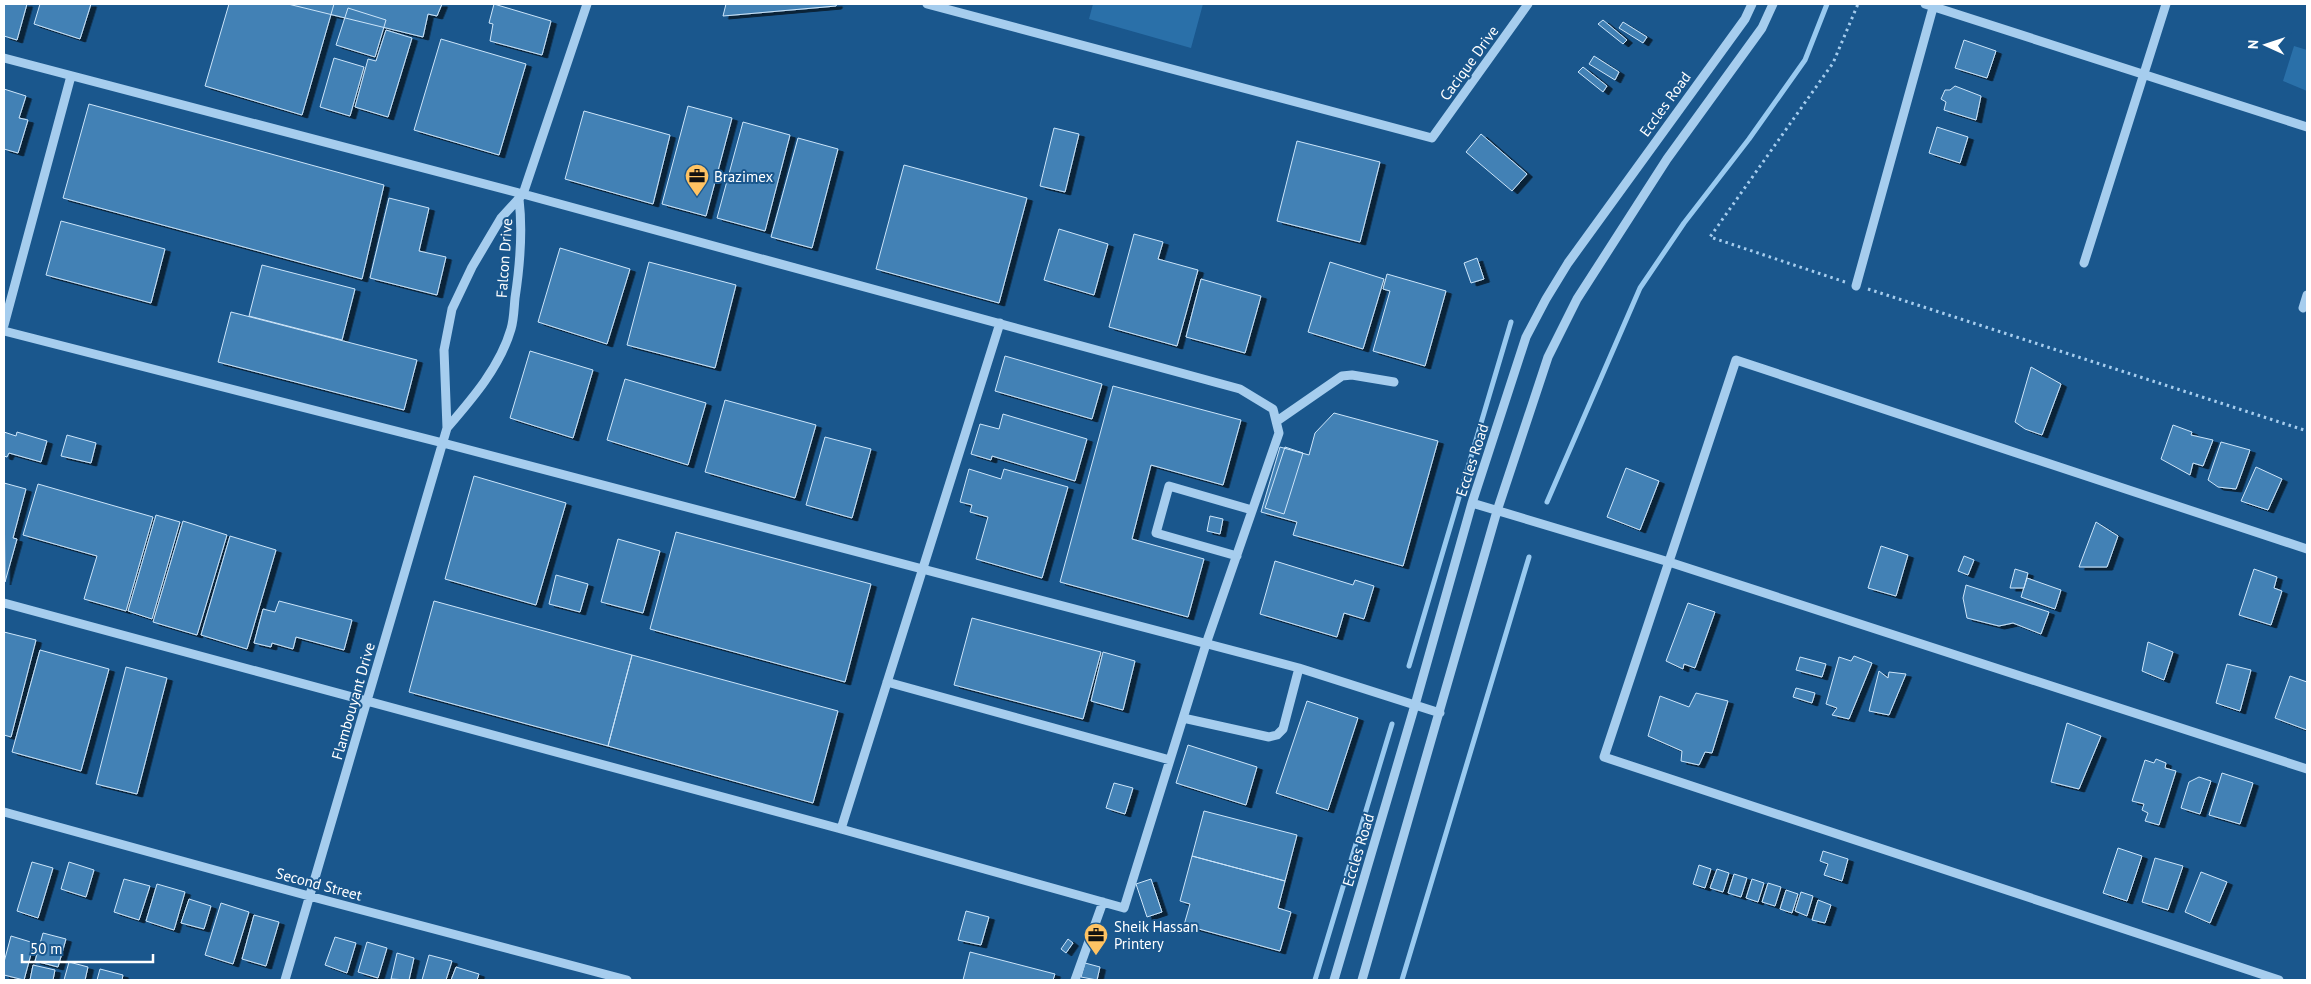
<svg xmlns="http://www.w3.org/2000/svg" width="2311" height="984" font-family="'PT Sans',sans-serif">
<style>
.green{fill:#2a70a9}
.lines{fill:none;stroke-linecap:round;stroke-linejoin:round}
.stream{stroke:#99caf0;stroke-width:5}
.building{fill:#4281b5;stroke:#cce5fa;filter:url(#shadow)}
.path{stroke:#a6cdee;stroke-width:3;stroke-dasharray:2.5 4;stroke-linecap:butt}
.minor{stroke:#a6cdee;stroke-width:9}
.labels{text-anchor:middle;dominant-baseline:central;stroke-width:4;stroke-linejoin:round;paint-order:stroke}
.street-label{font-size:15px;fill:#fff;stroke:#1a578d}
.poi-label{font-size:15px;fill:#fff;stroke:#1a578d;text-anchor:start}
</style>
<defs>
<filter id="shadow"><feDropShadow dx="5.5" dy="3" stdDeviation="0" flood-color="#0009"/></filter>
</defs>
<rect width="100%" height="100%" fill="#1a578d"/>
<!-- green -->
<path class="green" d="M1093 4H1203L1191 48 1089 19Z
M2294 46 2307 50V91L2283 81Z"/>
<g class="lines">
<!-- stream -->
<path class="stream" d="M1547 502 1640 288 1684 223 1749 139 1805 60 1827 4
M1409 666 1511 322
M1315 980 1392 724
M1402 980 1529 557"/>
</g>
<!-- building -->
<path class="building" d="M4 4H27L17 40 4 36Z
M40 4H91L80 39 34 24Z
M229 4H334L302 115 205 86Z
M288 4H442L437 16 428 14 423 37Z
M494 4 551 21 542 55 490 41 493 24 489 23Z
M726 4H837L836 6 723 16Z
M348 8 386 20 375 57 336 45Z
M1603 20 1627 40 1623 44 1598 24Z
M1623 22 1647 37 1643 43 1619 28Z
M386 30 412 38 388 117 355 107 368 59 376 61Z
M441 39 526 64 499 155 414 130Z
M1964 40 1996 51 1987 78 1955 68Z
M1594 56 1619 72 1615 80 1589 64Z
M334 58 364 67 350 116 320 107Z
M1583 67 1607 86 1603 92 1578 72Z
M1955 86 1981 96 1976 120 1944 110 1946 102 1941 99 1945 90H1950Z
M4 89 26 96 19 118 28 120 18 153 4 149Z
M89 104 384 185 362 279 63 198Z
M688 106 732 118 706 216 662 204Z
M584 111 670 135 653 204 565 179Z
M743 122 790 135 765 231 717 218Z
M1937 127 1968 137 1960 163 1929 153Z
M1054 128 1079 134 1065 192 1040 186Z
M1481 134 1527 174 1512 191 1466 152Z
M798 138 838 149 812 248 771 237Z
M1297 141 1380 162 1360 242 1277 221Z
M904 165 1027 198 999 303 876 269Z
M389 198 429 208 419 251 446 257 437 295 370 278Z
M61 221 165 249 151 303 46 275Z
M1059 229 1108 244 1094 295 1044 280Z
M1134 234 1163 242 1158 259 1198 270 1177 346 1109 327Z
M560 248 630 269 607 344 538 322Z
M1477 258 1484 279 1471 283 1464 263Z
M649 262 736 285 715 368 627 345Z
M1330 262 1384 279 1363 349 1308 332Z
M262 265 355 289 342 340 249 316Z
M1387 274 1446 291 1425 366 1373 351 1390 291 1383 289Z
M1201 279 1261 296 1245 353 1186 337Z
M231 312 417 360 404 410 218 362Z
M530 351 593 370 573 438 510 418Z
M1005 356 1102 384 1092 419 995 391Z
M2031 367 2061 384 2042 435 2025 429 2015 422Z
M625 379 706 403 688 465 607 440Z
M1113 386 1241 420 1223 485 1151 465 1132 539 1204 559 1188 617 1060 582Z
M725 400 816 425 795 498 705 472Z
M1334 413 1438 441 1403 566 1293 535 1297 522 1261 512 1280 447 1309 455 1315 433Z
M1003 414 1087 439 1075 481 992 456 991 460 971 454 980 424 999 429Z
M2173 425 2192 432 2191 435 2213 440 2203 466 2193 463 2190 475 2161 459Z
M4 432 16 436 17 432 47 441 41 462 9 453 7 457 4 456Z
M67 435 96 443 91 463 61 456Z
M825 437 871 449 852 518 806 505Z
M2221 442 2250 450 2236 489 2218 487 2208 480Z
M1285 447 1303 453 1284 514 1265 508Z
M2256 467 2282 479 2268 510 2241 501Z
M1626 468 1659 481 1640 530 1607 517Z
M969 469 1001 479 1004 469 1068 487 1042 578 976 559 988 517 970 512 972 505 960 502Z
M474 476 566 503 536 605 445 579Z
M4 483 26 489 13 538 17 539 5 582Z
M38 484 153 517 126 611 84 599 97 556 23 535Z
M156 515 180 522 152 619 128 611Z
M1210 516 1223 519 1220 534 1207 531Z
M183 521 227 535 197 635 153 622Z
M2096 522 2118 536 2107 567H2079Z
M676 532 871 584 845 682 650 629Z
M230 536 276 550 247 649 201 635Z
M618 539 660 551 643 613 601 602Z
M1881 546 1908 555 1896 596 1868 588Z
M1964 556 1974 560 1968 575 1958 571Z
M1275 561 1353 585 1355 580 1374 586 1364 619 1344 613 1337 637 1260 614Z
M2015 569 2028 573 2024 588H2010Z
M2254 569 2277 577 2274 588 2282 591 2271 625 2239 615Z
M556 575 588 584 580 612 549 604Z
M2027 578 2061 590 2055 609 2021 597Z
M1966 585 2049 612 2041 634 2013 623 1999 626 1967 618 1963 598Z
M279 601 352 620 344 650 296 637 293 649 272 643 271 647 254 643 263 609 275 612Z
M434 601 632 655 608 746 409 692Z
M1688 603 1715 612 1695 668 1684 664 1683 669 1666 661Z
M972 618 1101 652 1083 719 954 685Z
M4 632 36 640 11 737 4 735Z
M2148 642 2173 652 2164 680 2142 671Z
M40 650 109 669 81 771 12 752Z
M1103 652 1135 661 1123 710 1091 701Z
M632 655 838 711 813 803 608 746Z
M1854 656 1872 663 1849 719 1832 715 1837 708 1826 704 1839 657 1851 661Z
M1800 657 1826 664 1822 677 1796 670Z
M2227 664 2251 670 2240 711 2216 703Z
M126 667 167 678 137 794 96 784Z
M1879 671 1888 678 1889 672 1906 674 1889 715 1869 711Z
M2290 676 2307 682V730L2275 718Z
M1796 688 1815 693 1812 703 1793 697Z
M1696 693 1728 701 1712 753 1705 752 1699 765 1681 761 1682 751 1648 736 1660 696 1689 707Z
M1307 701 1358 718 1328 810 1276 793Z
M2067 723 2101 736 2079 789 2051 782Z
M1188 745 1257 767 1246 805 1176 783Z
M2156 759 2166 763 2165 768 2176 771 2159 825 2145 821 2148 813 2142 810 2144 804 2132 801 2145 760 2154 763Z
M2222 773 2253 783 2240 824 2209 815Z
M2199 777 2211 781 2200 814 2181 808 2189 782Z
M1114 783 1133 788 1125 814 1106 808Z
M1204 811 1297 835 1285 881 1192 856Z
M2118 848 2142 856 2127 901 2103 893Z
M1823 851 1848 859 1842 881 1824 875 1828 864 1820 861Z
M1192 856 1285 881 1278 908 1291 912 1280 951 1184 925 1190 904 1180 901Z
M2155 858 2183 866 2168 910 2142 902Z
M32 862 53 868 38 918 17 911Z
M69 862 94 870 86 897 61 889Z
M1699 865 1711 869 1705 888 1693 884Z
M1717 869 1729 873 1723 892 1710 888Z
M2201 872 2227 882 2210 923 2185 912Z
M1734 874 1747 878 1741 897 1728 893Z
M124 879 150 886 139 920 114 912Z
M1151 879 1162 912 1147 917 1136 884Z
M1752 879 1764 883 1758 902 1746 898Z
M1768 883 1781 887 1775 906 1762 902Z
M157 884 185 892 174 930 146 921Z
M1786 890 1798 894 1792 913 1780 909Z
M1801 892 1813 896 1807 916 1795 911Z
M189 899 211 906 204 929 181 923Z
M1818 900 1831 905 1825 923 1812 920Z
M221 903 249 912 233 964 205 955Z
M966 911 989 917 981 945 958 940Z
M254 915 279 922 266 966 242 959Z
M43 933 66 939 58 967 35 961Z
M11 936 34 943 24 980 4 975V962Z
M335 937 356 943 347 973 325 965Z
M1068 939 1073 943 1066 953 1061 949Z
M367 942 387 948 378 978 358 972Z
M970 952 1055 974 1053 980H963Z
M397 953 414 958 409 980 391 979Z
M429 955 452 961 446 980H422Z
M69 962 88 967 85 980H64Z
M1085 963 1100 967 1097 980 1081 977Z
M33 965 55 970 53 980H30Z
M456 967 479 974 477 980H451Z
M100 969 123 975 122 980H97Z"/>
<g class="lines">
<!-- path -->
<path class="path" d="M1845 282 1710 237 1833 63 1858 4
M1868 289 2307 431"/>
<!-- minor -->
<path class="minor" d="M927 4 1432 138 1528 4
M1925 4 2307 127
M4 58 523 194 1240 389 1273 409 1279 433 1206 644 1124 908 841 829 4 603
M2084 263 2166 4
M1856 286 1934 4
M2303 308 2307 295
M4 325 71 76
M4 331 443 443 1299 668 1440 713
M1277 421 1342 376 1352 375 1394 382
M447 428C472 399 500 367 511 329 514 319 514 308 515 298 520 265 523 232 519 199
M1472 503 1669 562 2307 769
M1237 556 1156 533 1169 486 1252 510
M887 682 1170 760
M1183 718 1269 737 1277 735 1283 729 1299 668
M4 812 309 896 627 980
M841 829 1000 323
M285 980 447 428 444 350 452 309 472 267 501 218 523 194 587 4
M1075 980 1103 902
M1334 980 1415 705 1472 503 1526 337 1546 299 1568 263 1745 19 1752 4
M1362 980 1497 511 1548 357 1577 299 1667 159 1762 28 1773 4
M2279 980 1604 757 1736 360 2307 549"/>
</g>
<!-- icons -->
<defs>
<symbol id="office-pin" viewBox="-11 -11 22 30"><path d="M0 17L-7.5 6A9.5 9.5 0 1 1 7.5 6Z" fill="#ffc363" stroke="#1a578d"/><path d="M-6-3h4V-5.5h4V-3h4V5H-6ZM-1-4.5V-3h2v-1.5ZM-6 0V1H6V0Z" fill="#111"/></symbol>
</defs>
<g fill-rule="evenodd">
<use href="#office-pin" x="683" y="162" width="28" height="38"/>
<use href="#office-pin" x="1082" y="921" width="28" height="38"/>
</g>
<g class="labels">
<!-- street labels -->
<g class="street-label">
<text transform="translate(1469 63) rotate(-54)">Cacique Drive</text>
<text transform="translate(1665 104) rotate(-54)">Eccles Road</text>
<text transform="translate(504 258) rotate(-86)">Falcon Drive</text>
<text transform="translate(1472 460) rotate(-72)">Eccles Road</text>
<text transform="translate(353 701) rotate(-74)">Flambouyant Drive</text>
<text transform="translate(1358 850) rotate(-73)">Eccles Road</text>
<text transform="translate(319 884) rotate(15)">Second Street</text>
</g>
<!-- poi labels -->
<g class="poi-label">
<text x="714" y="176">Brazimex</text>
<text x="1114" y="926">Sheik Hassan<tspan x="1114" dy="17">Printery</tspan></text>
</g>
</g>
<!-- border -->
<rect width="2311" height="984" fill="none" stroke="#ffffff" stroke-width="10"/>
<!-- north arrow -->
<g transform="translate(2266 45) rotate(273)" stroke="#1a578d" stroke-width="4" paint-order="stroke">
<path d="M0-4L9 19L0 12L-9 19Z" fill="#ffffff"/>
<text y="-8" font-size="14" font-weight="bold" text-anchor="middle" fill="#ffffff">N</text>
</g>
<!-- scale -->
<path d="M22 954v8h131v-8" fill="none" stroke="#ffffff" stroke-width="2.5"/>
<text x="30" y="954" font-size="15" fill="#ffffff" stroke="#1a578d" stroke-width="4" paint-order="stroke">50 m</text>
</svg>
